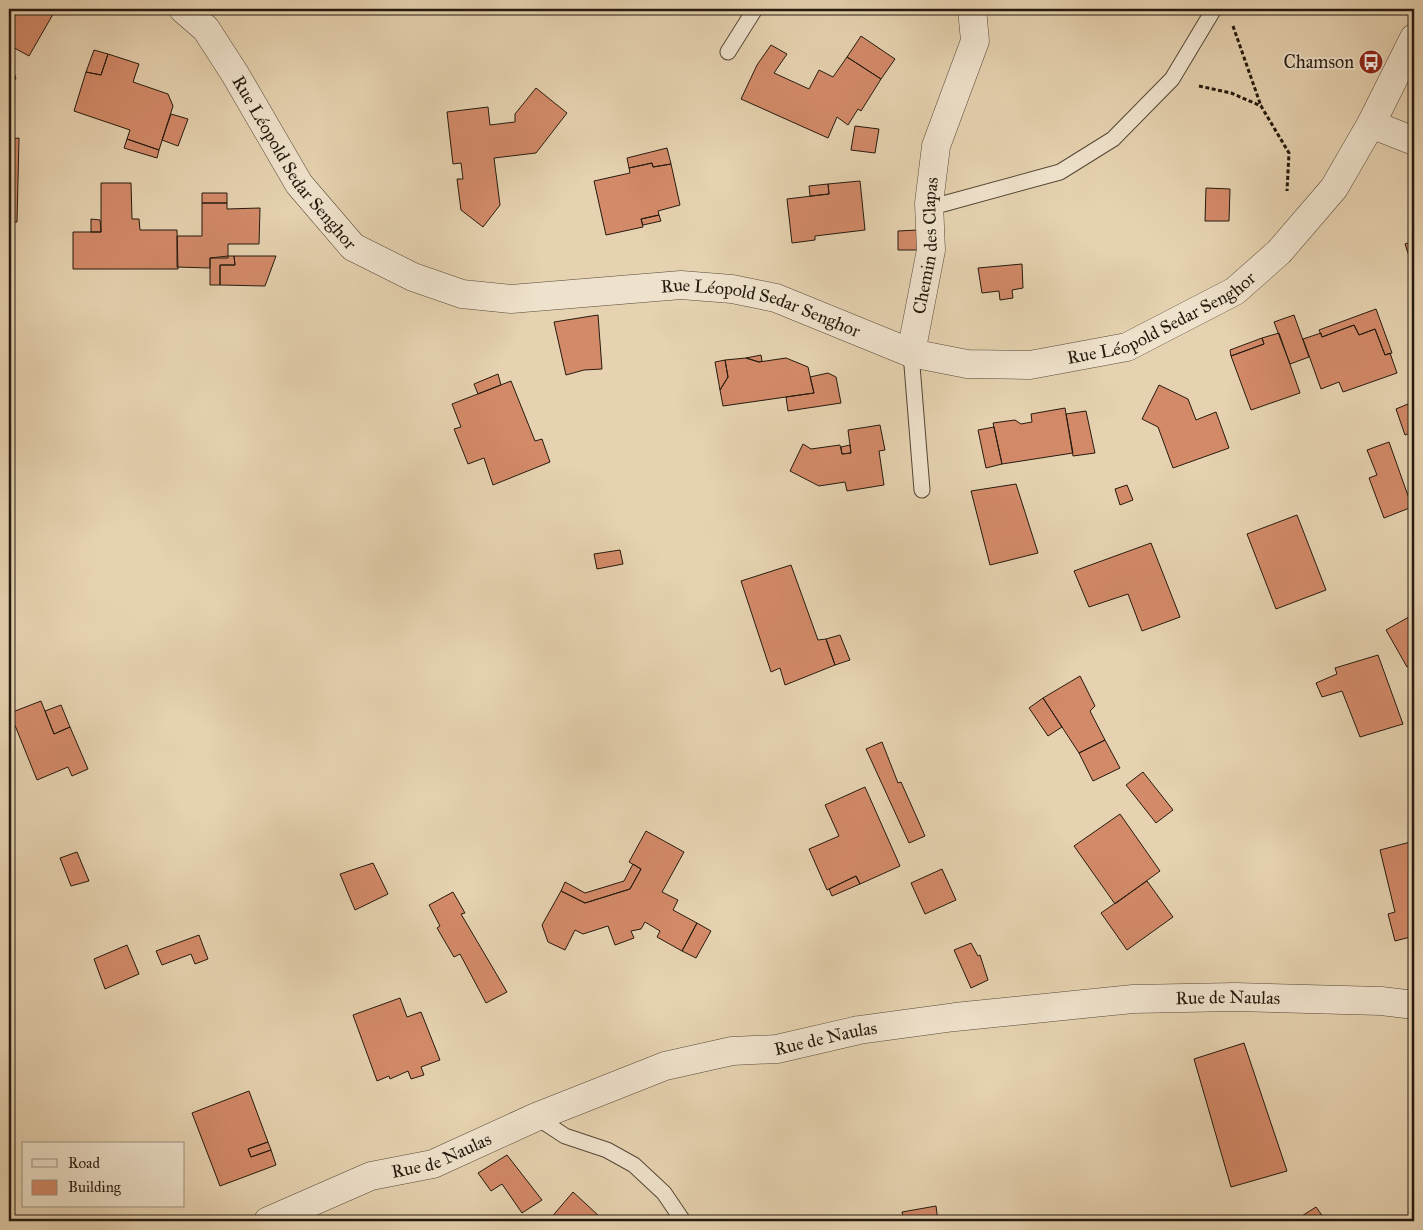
<svg xmlns="http://www.w3.org/2000/svg" width="1423" height="1230" font-family="'IM FELL Great Primer',serif">
<style>
.building{fill:#d38a69;stroke:#251a0e}
.lines{fill:none;stroke-linecap:round;stroke-linejoin:round}
.lane-casing{stroke:#554836;stroke-width:17}
.street-casing{stroke:#554836;stroke-width:29}
.path{stroke:#251a0e;stroke-width:3;stroke-dasharray:4 2.5;stroke-linecap:butt}
.lane{stroke:#efe2cc;stroke-width:15}
.street{stroke:#efe2cc;stroke-width:28}
.labels{text-anchor:middle;dominant-baseline:central;stroke-width:4;stroke-linejoin:round;paint-order:stroke}
.poi-label{font-size:18px;fill:#251a0e;stroke:#efe2cc;text-anchor:end}
.street-label{font-size:18px;fill:#251a0e;stroke:#efe2cc}
</style>
<rect width="100%" height="100%" fill="#e6d2b0"/>
<filter id="stains"><feTurbulence type="fractalNoise" baseFrequency=".004" numOctaves="4"/><feColorMatrix values="0 0 0 0 .2 0 0 0 0 .09 0 0 0 0 .02 0 0 0 .5 -.17"/></filter>
<radialGradient id="worn" r=".72"><stop offset=".6" stop-color="#630" stop-opacity="0"/><stop offset="1" stop-color="#630" stop-opacity=".3"/></radialGradient>
<!-- building -->
<path class="building" d="M9 9H56L29 56 9 45Z
M861 36 895 59 881 79 847 57Z
M771 45 787 54 774 73 809 89 819 70 833 77 847 57 881 79 861 111 858 109 848 125 837 117 828 138 741 99 757 65Z
M94 50 108 54 101 75 86 72Z
M108 54 139 64 133 82 168 94 173 106 159 150 127 139 130 130 74 111 86 72 101 75Z
M11 62 16 79 9 82V63Z
M536 88 567 113 536 153 494 158 500 205 483 227 461 210 457 179H463L461 163 453 164 447 112 488 107 490 125 515 122V114Z
M171 114 188 119 178 146 162 140Z
M855 126 879 129 875 153 851 150Z
M19 138 17 222H9V139Z
M127 139 159 150 157 158 124 148Z
M667 148 671 164 653 167 652 163 629 168 627 158Z
M652 163 653 167 671 164 680 205 658 211 659 215 641 219 643 227 606 235 594 181 630 173 629 168Z
M860 181 865 230 815 236V240L792 243 787 199 829 194 828 184Z
M101 183H131L132 219H139L140 230H177L178 269H73V232H101Z
M828 184 829 194 810 196 809 186Z
M1206 188 1230 189 1229 221H1205Z
M202 193H227V203H202Z
M202 203H227V209L260 208 259 244H228V258H210V268L177 267V236H202Z
M659 215 661 221 643 225 641 219Z
M91 219 100 220 101 232H91Z
M918 230V250H898V231Z
M1414 241V271L1405 244Z
M228 256H234L235 265H220V285H210V258Z
M234 256H276L265 286 220 285V265H235Z
M1022 264 1023 288 1012 290 1013 298 1000 300 999 291 982 293 978 268Z
M1376 309 1392 353 1385 355 1375 329 1359 335 1354 325 1322 337 1319 330Z
M598 315 602 369 584 370 566 375 554 322Z
M1294 315 1309 357 1290 364 1274 322Z
M1354 325 1359 335 1375 329 1385 355 1390 353 1397 373 1343 392 1339 382 1321 389 1303 339 1321 333 1322 337Z
M1279 333 1300 393 1251 410 1231 356 1264 344 1262 338Z
M1262 338 1264 344 1231 356 1230 350Z
M761 355 762 361 759 362 746 358Z
M746 358 759 362 786 358 808 367 814 393 723 406 720 390 728 377 725 360Z
M725 360 728 377 720 390 715 362Z
M828 373 836 377 841 403 788 411 786 397 814 393 810 377Z
M498 374 501 385 478 394 474 384Z
M511 381 535 441 542 439 550 462 493 485 484 458 468 464 454 429 461 427 452 404Z
M1159 385 1188 399 1196 420 1216 412 1229 448 1173 468 1158 427 1142 419Z
M1408 404 1414 421V431L1405 435 1396 409Z
M1065 408 1073 453 1002 464 993 423 1015 420 1021 424 1032 422 1031 414Z
M1086 411 1095 453 1073 456 1066 414Z
M880 425 885 450 879 451 884 485 847 491 845 482 819 486 790 471 803 444 811 449 840 445 842 454 851 453 848 430Z
M994 427 1002 464 986 468 978 430Z
M1389 442 1412 507 1384 518 1369 478 1377 475 1367 450Z
M850 445 851 453 842 454 841 447Z
M1016 484 1038 553 990 565 971 491Z
M1127 485 1133 500 1120 505 1115 489Z
M1297 515 1326 590 1276 609 1247 534Z
M1151 543 1180 617 1142 631 1128 594 1089 607 1074 571Z
M620 550 623 564 597 569 594 554Z
M791 565 818 640 826 639 835 665 785 685 780 668 771 672 741 581Z
M1414 614V663L1407 667 1386 630Z
M840 635 850 660 835 665 826 639Z
M1378 655 1403 724 1360 737 1342 691 1322 697 1316 683 1337 674 1335 668Z
M1080 676 1095 706 1090 711 1105 740 1079 753 1043 698Z
M1043 698 1062 727 1048 736 1029 708Z
M41 701 54 734 70 727 88 769 72 776 68 767 37 780 10 713Z
M61 705 70 727 54 734 45 711Z
M1105 740 1120 768 1093 781 1079 753Z
M882 742 898 783 901 782 925 836 909 843 866 749Z
M1143 772 1173 810 1156 823 1126 785Z
M865 787 900 866 860 884 856 876 827 890 809 849 839 836 825 805Z
M1120 814 1160 871 1115 904 1074 846Z
M646 831 684 852 662 892 678 900 673 910 697 923 682 951 657 937 660 931 645 922 641 929 631 931 634 938 615 945 608 926 583 934 575 930 565 950 548 942 542 925 561 891 585 903 630 889 641 869 629 862Z
M1414 841V936L1395 941 1388 914 1395 912 1380 850Z
M77 852 89 881 71 886 60 858Z
M373 863 388 894 355 910 340 874Z
M633 864 641 869 630 889 585 903 561 891 565 882 585 893 624 881Z
M942 869 956 900 925 914 911 883Z
M856 876 860 884 832 896 829 889Z
M1147 881 1173 917 1127 950 1101 913Z
M453 892 465 913 461 914 507 992 486 1003 460 954 454 957 437 928 440 926 429 905Z
M697 923 711 931 696 958 682 951Z
M199 935 208 959 195 964 191 954 162 965 156 951Z
M971 943 978 956 980 955 988 980 971 988 954 950Z
M127 945 139 974 105 989 94 959Z
M400 998 407 1017 421 1012 440 1060 421 1067 424 1075 411 1079 408 1071 390 1079 389 1076 377 1081 353 1015Z
M1244 1043 1287 1171 1231 1187 1194 1059Z
M249 1091 268 1142 248 1149 251 1157 271 1150 276 1165 220 1186 192 1113Z
M268 1142 271 1150 251 1157 248 1149Z
M507 1155 542 1200 522 1213 502 1184 491 1191 478 1173Z
M573 1192 599 1216 594 1221H552L550 1219Z
M936 1206 938 1221H904L902 1212Z
M1316 1207 1326 1221H1294Z"/>
<g class="lines">
<defs>
<path id="lane" d="M728 52 755 9
M929 203 943 204 1060 172 1113 139 1172 79 1214 9
M911 353 922 490
M536 1117 565 1136 607 1150 634 1165 664 1193 683 1221"/>
<g id="street">
<path id="s1" d="M183 9 206 29 235 74 299 184 353 247 413 277 462 294 511 299 681 285 732 289 776 298 911 353 967 364 1030 365 1127 347 1235 291 1279 252 1334 188 1371 124 1414 38"/>
<path d="M1371 124 1414 141"/>
<path id="s2" d="M911 353 931 250 929 203 936 146 975 41 972 9"/>
<path id="s3" d="M268 1221 371 1176 433 1164 536 1117 665 1066 732 1051 777 1049 859 1030 955 1017 1133 999 1235 997 1381 1001 1414 1005"/>
</g>
</defs>
<!-- lane casing -->
<use href="#lane" class="lane-casing"/>
<!-- street casing -->
<use href="#street" class="street-casing"/>
<!-- path -->
<path class="path" d="M1233 26 1261 106
M1199 86 1231 93 1261 106 1289 153 1287 191"/>
<!-- lane -->
<use href="#lane" class="lane"/>
<!-- street -->
<use href="#street" class="street"/>
</g>
<!-- icons -->
<defs>
<symbol id="bus-disc" viewBox="-11 -11 22 22"><circle r="9.5" fill="#8f2418" stroke="#efe2cc"/><path d="M-5-6H5V4H4V6H2V4H-2V6H-4V4H-5ZM-3.5-4V0h7V-4ZM-3.5 1.2v1.5H-2V1.2ZM2 1.2v1.5H3.5V1.2Z" fill="#fff"/></symbol>
</defs>
<g fill-rule="evenodd">
<use href="#bus-disc" x="1357" y="48" width="28" height="28"/>
</g>
<g class="labels">
<!-- poi labels -->
<g class="poi-label">
<text x="1354" y="62">Chamson</text>
</g>
<!-- street labels -->
<g class="street-label">
<text stroke="none"><textPath href="#s1" startOffset="191">Rue Léopold Sedar Senghor</textPath></text>
<text stroke="none"><textPath href="#s2" startOffset="109">Chemin des Clapas</textPath></text>
<text stroke="none"><textPath href="#s1" startOffset="716">Rue Léopold Sedar Senghor</textPath></text>
<text stroke="none"><textPath href="#s1" startOffset="1136">Rue Léopold Sedar Senghor</textPath></text>
<text stroke="none"><textPath href="#s3" startOffset="996">Rue de Naulas</textPath></text>
<text stroke="none"><textPath href="#s3" startOffset="591">Rue de Naulas</textPath></text>
<text stroke="none"><textPath href="#s3" startOffset="186">Rue de Naulas</textPath></text>
</g>
</g>
<!-- margin -->
<rect width="1423" height="1230" fill="none" stroke="#e6d2b0" stroke-width="30"/>
<rect x="10" y="10" width="1403" height="1210" fill="none" stroke="#251a0e" stroke-width="2.5"/>
<rect x="15" y="15" width="1393" height="1200" fill="none" stroke="#251a0e"/>
<!-- legend -->
<rect x="22" y="1142" width="162" height="65" fill="#efe2cc" stroke="#9e9280"/>
<rect x="32" y="1159" width="25" height="8" fill="#efe2cc" stroke="#9e9280"/>
<text x="68" y="1168" font-size="15" fill="#251a0e">Road</text>
<rect x="32" y="1180" width="25" height="15" fill="#d38a69" stroke="#9e9280"/>
<text x="68" y="1192" font-size="15" fill="#251a0e">Building</text>
<rect width="100%" height="100%" filter="url(#stains)"/>
<rect width="100%" height="100%" fill="url(#worn)"/>
</svg>
